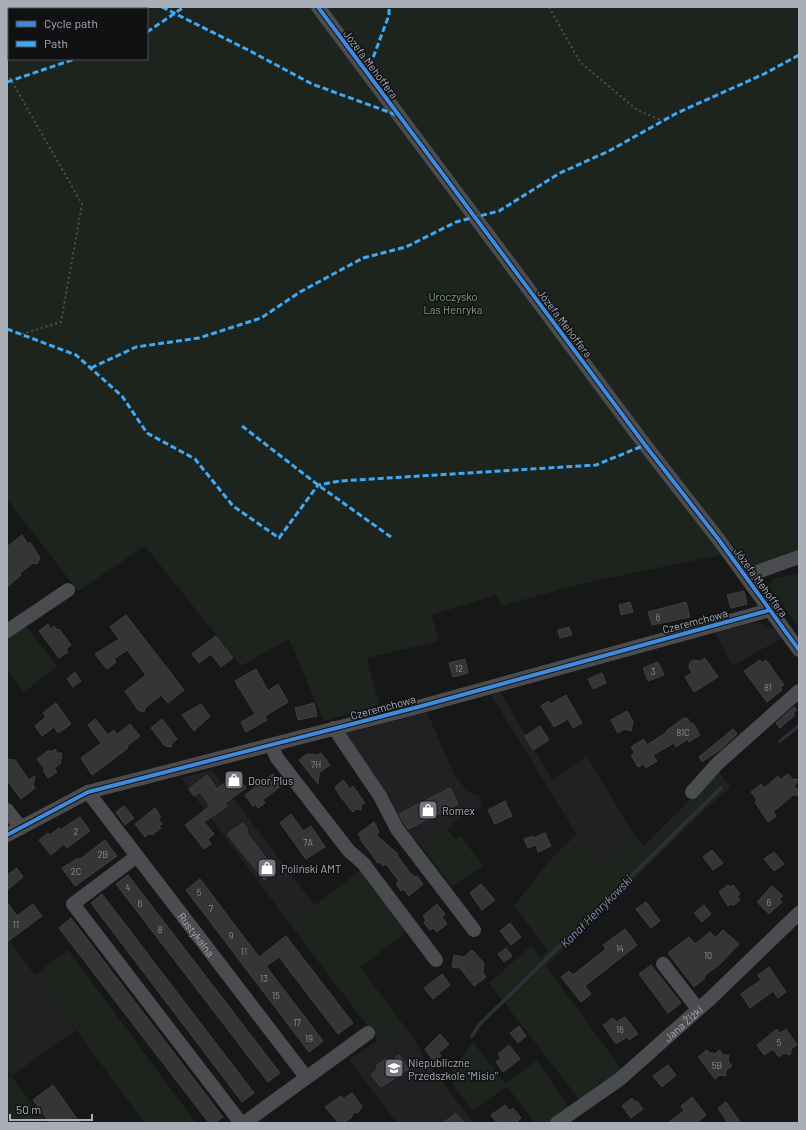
<svg xmlns="http://www.w3.org/2000/svg" width="806" height="1130" font-family="Barlow,sans-serif">
<style>
.built{fill:#212123}
.green{fill:#1d241e;fill-rule:evenodd}
.lines{fill:none;stroke-linecap:round;stroke-linejoin:round}
.stream{stroke:#2a3239;stroke-width:3.5}
.building{fill:#353536;stroke:#3f4043}
.path{stroke:#4d4e52;stroke-width:2;stroke-dasharray:2 3;stroke-linecap:butt}
.minor{stroke:#4b4c50;stroke-width:14}
.quiet{stroke:#3fa9f5;stroke-width:3;stroke-dasharray:6 3;stroke-linecap:butt}
.cycleway-casing{stroke:#111113;stroke-width:6}
.cycleway{stroke:#408adc;stroke-width:4}
.labels{text-anchor:middle;dominant-baseline:central;stroke-width:3;stroke-linejoin:round;paint-order:stroke}
.number-label{font-size:9px;fill:#8b8f98}
.street-label{font-size:11px;fill:#a8adb8;stroke:#111113}
.park-label{font-size:11px;fill:#7fa381;stroke:#111113}
.poi-label{font-size:11px;fill:#a8adb8;stroke:#111113;text-anchor:start}
.water-label{font-size:12px;font-style:italic;fill:#7f9bb3;stroke:#111113}
</style>
<rect width="100%" height="100%" fill="#171717"/>
<!-- built -->
<path class="built" d="M758 622 775 629 782 638 732 666 715 632Z
M500 692 552 780 587 756 635 836 598 869 491 695Z
M427 712 454 774 466 790 478 795 483 806 456 821 447 830 420 845 405 831 391 800 368 766 361 762 344 734Z
M212 770 315 906 290 924 181 778Z
M7 938 76 1030 11 1076 7 1070Z
M402 1023 419 1046 423 1058 439 1077 407 1123H397L349 1060Z
M443 1083 474 1123H415Z"/>
<!-- green -->
<path class="green" d="M7 7H799V552L749 567 728 539 720 555 585 583 501 606 496 595 432 615 439 641 367 658 379 705 324 721 289 639 241 666 145 546 78 591 7 499ZM9 9H147V59H9Z
M799 573V628L769 587 772 579Z
M26 626 57 666 24 692 7 670V639Z
M716 769 731 787 712 803 546 966 622 1070 606 1081H603L596 1085V1088L579 1099 489 983 531 946 541 958 548 950 514 906 550 860 577 834 598 868 635 836 643 846 681 809Z
M447 830 456 839 461 836 483 866 452 886 420 845Z
M360 871 406 932 360 967 402 1023 378 1040 290 924Z
M68 950 196 1123H145L35 975Z
M473 1042 505 1084 537 1060 569 1108 550 1123H535L507 1086 473 1111 453 1085 450 1074Z
M11 1076 47 1123H7V1080Z
M439 1077 443 1083 415 1123H407Z"/>
<g class="lines">
<!-- stream -->
<path class="stream" d="M780 741 799 726
M472 1036 479 1025 721 788"/>
</g>
<!-- building -->
<path class="building" d="M22 535 28 544 30 542 40 558 37 564 33 563 20 573 21 575 7 587V547Z
M744 591 747 604 731 608 727 595Z
M630 602 633 612 621 615 619 605Z
M686 602 690 617 652 625 648 612Z
M126 615 184 690 168 703 161 695 145 708 144 712 138 710 125 691 146 675 127 650 114 659 116 662 107 669 95 654 119 639 110 627Z
M48 624 51 629 54 626 57 630 59 629 71 645 66 649 68 652 59 658 39 631Z
M569 627 572 635 560 638 558 630Z
M216 636 233 658 221 667 211 654 199 663 192 654Z
M705 658 718 677 694 692 685 677 692 673 689 667 690 662 694 660 700 661Z
M465 659 468 673 453 677 449 663Z
M760 660 762 663 766 660 784 685 780 687 782 690 767 702 744 671Z
M658 662 664 675 648 681 643 668Z
M256 669 268 691 278 684 288 702 265 716 267 720 246 732 241 722 255 714 235 681Z
M75 672 81 681 73 687 67 679Z
M602 673 606 683 593 689 588 679Z
M566 695 582 723 573 728 568 719 554 727 541 706 549 701 551 704Z
M56 703 71 724 58 733 54 727 42 736 35 726 46 717 43 713Z
M314 703 317 716 298 720 295 708Z
M201 704 210 716 194 731 182 715Z
M794 707 797 710 793 713 795 715 780 728 776 723Z
M627 711 633 722 631 731 624 729 618 733 611 720Z
M684 718 688 719 691 724 693 723 700 735 689 742 688 739 676 747 674 743 653 755 657 761 646 768 644 764 638 767 631 755 635 753 631 747 644 739 647 745 667 732 666 731Z
M95 719 108 735 114 730 117 734 130 724 140 736 127 746 128 748 92 775 81 758 101 743 88 725Z
M162 719 177 739 172 744 171 747 165 746 151 728Z
M540 726 549 740 533 750 525 736Z
M733 729 737 734 720 750 702 762 699 757Z
M55 749 57 753H62L60 764 54 768 57 772 48 778 44 772V768L37 759 49 750 51 752Z
M321 753 330 765 319 773 318 784 299 760 307 754 317 755Z
M7 759 15 760 29 780 35 776 33 786 35 788 21 799 7 780Z
M236 774 246 788 225 803 227 806 204 822 214 834 208 839 211 844 204 849 185 825 210 806 200 792 194 796 189 789 207 775 217 789Z
M273 774 282 785 263 800 265 803 258 808 256 804 253 806 245 795Z
M788 774 792 779 799 780 794 786 799 791V795H793L778 808 773 812 776 816 768 822 755 802 757 800 751 792 761 784 764 788 778 776 780 780Z
M343 780 350 789 353 786 365 803 361 805V810L356 809 353 812 340 796 335 787Z
M450 788 458 804 408 829 399 814Z
M505 801 512 816 495 824 488 810Z
M124 806 134 818 125 825 116 812Z
M155 808 161 817 158 819 162 824 159 826 161 828 152 835 150 833 145 837 135 824Z
M291 814 303 831 311 826 325 847 306 859 280 823Z
M80 817 90 831 67 848 64 844 51 855 39 840 48 833 50 835 59 828 60 830Z
M374 822 379 832 376 835 398 854 397 855 410 873 415 877 417 876 423 884 409 896 403 889 401 891 396 884 399 881 386 864 383 866 380 862 378 863 360 839 361 838 358 834Z
M243 823 248 830 246 832 276 871 264 880 227 834Z
M545 833 551 846 538 852 536 845 528 848 524 839 532 836 533 838Z
M105 840 117 856 75 886 62 868 78 858 79 860Z
M712 850 723 863 713 870 703 857Z
M774 852 784 864 774 871 764 859Z
M17 868 23 877 7 890V875Z
M128 875 280 1073 268 1082 116 884Z
M200 879 259 957 286 936 353 1023 338 1034 279 957 266 966 323 1041 309 1052 186 890Z
M481 884 495 900 482 910 470 893Z
M728 885 730 887 733 885 740 894 737 896 740 900 733 906 731 904 728 906 719 892Z
M772 886 783 896 779 899 782 902 769 914 757 902Z
M102 894 254 1093 242 1102 91 903Z
M7 902 17 916 33 904 42 916 7 942Z
M646 902 660 921 651 928 636 909Z
M437 904 445 914 442 917 447 924 437 932 433 928 430 930 424 923 426 920 423 916Z
M704 905 711 914 702 922 694 913Z
M71 918 223 1117 215 1123H209L59 928Z
M510 923 521 937 511 945 500 931Z
M625 929 637 945 585 986 591 994 581 1002 561 977 569 971 573 975 606 949 603 945Z
M723 930 739 944 720 964 704 976 705 978 694 987 668 953 689 937 695 944 710 932 715 938Z
M506 948 512 956 504 962 498 954Z
M472 950 484 963 483 973 486 977 474 986 460 968 452 967 454 955 464 957Z
M651 965 681 1003 668 1013 639 974Z
M769 967 786 992 778 998 773 991 750 1008 741 994 761 980 758 975Z
M442 974 450 985 433 999 424 988Z
M625 1017 638 1034 629 1040 627 1037 616 1044 603 1025 613 1018 616 1022Z
M519 1026 526 1036 518 1043 510 1033Z
M777 1029 780 1033 786 1029 797 1045 792 1048 790 1055 784 1053 779 1057 773 1049 764 1055 757 1045Z
M440 1034 449 1044 439 1053 441 1056 434 1062 425 1049Z
M509 1045 520 1059 503 1072 496 1062 501 1058 498 1054Z
M707 1050 710 1054 712 1052 713 1055 720 1050 723 1055H729L728 1061 732 1066 726 1070V1076L720 1075 715 1079 703 1063 698 1057Z
M399 1055 409 1069 381 1087 371 1075 378 1069 376 1066 386 1059 389 1063Z
M668 1065 676 1075 662 1087 653 1076Z
M53 1085 80 1123H50L33 1100Z
M352 1093 362 1106 359 1112 353 1113 351 1118 343 1123H339L325 1107 341 1096 343 1099Z
M692 1097 706 1115 696 1123H668L684 1111 681 1106Z
M632 1098 635 1102 637 1101 643 1109 631 1118 622 1106Z
M726 1102 741 1123H728L718 1108Z
M505 1105 510 1111 513 1108 521 1118 516 1123H497L491 1115Z
M456 1113 464 1123H443Z"/>
<g class="lines">
<!-- path -->
<path class="path" d="M549 7 580 62 637 110 663 121
M7 73 82 204 61 322 22 334"/>
<!-- minor -->
<g class="minor">
<path d="M318 7 645 445 719 540 799 650"/>
<path d="M746 576 799 557"/>
<path d="M7 631 68 590"/>
<path d="M334 728 380 796 397 829 474 930"/>
<path d="M271 745 277 758 349 851 363 863 436 960"/>
<path id="s1" d="M88 792 306 1077"/>
<path d="M692 792 717 764 799 691"/>
<path d="M7 810 21 828"/>
<path d="M7 835 88 792 418 707 770 610"/>
<path d="M137 856 73 904 241 1123"/>
<path d="M663 964 698 1009"/>
<path d="M244 1123 368 1033"/>
<path id="s2" d="M557 1123 620 1079 710 999 799 913"/>
</g>
<!-- quiet -->
<path class="quiet" d="M162 7 250 51 312 84 397 115
M147 32 184 7
M367 74 389 15V7
M7 82 75 59
M7 329 76 355 122 396 147 433 195 459 233 506 279 538 318 485 340 481 596 465 645 445
M91 368 136 347 199 338 261 318 300 292 363 258 406 247 456 222 499 211 560 173 609 151 677 113 764 74 799 55
M242 426 318 485 391 537"/>
<defs>
<path id="cycleway" d="M318 7 645 445 719 540 799 650
M7 835 88 792 418 707 770 610"/>
</defs>
<!-- cycleway casing -->
<use href="#cycleway" class="cycleway-casing"/>
<!-- cycleway -->
<use href="#cycleway" class="cycleway"/>
</g>
<!-- icons -->
<defs>
<symbol id="shop-square" viewBox="-11 -11 22 22"><rect x="-9" y="-9" width="18" height="18" rx="4" fill="#757880" stroke="#111113"/><path d="M-5-2.5h2.3a2.7 3.5 0 0 1 5.4 0H5L5.5 6h-11ZM-1.5-2.5h3a1.5 2.3 0 0 0-3 0Z" fill="#fff"/></symbol>
<symbol id="school-square" viewBox="-11 -11 22 22"><rect x="-9" y="-9" width="18" height="18" rx="4" fill="#757880" stroke="#111113"/><path d="M0-5L7-2L0 1L-7-2ZM-4 1L0 2.5L4 1V4Q0 6-4 4Z" fill="#fff"/></symbol>
</defs>
<g fill-rule="evenodd">
<use href="#shop-square" x="223" y="769" width="22" height="22"/>
<use href="#shop-square" x="417" y="799" width="22" height="22"/>
<use href="#shop-square" x="256" y="857" width="22" height="22"/>
<use href="#school-square" x="383" y="1057" width="22" height="22"/>
</g>
<g class="labels">
<!-- number labels -->
<g class="number-label">
<text x="658" y="617">6</text>
<text x="459" y="668">12</text>
<text x="653" y="671">3</text>
<text x="768" y="687">81</text>
<text x="683" y="732">81C</text>
<text x="316" y="764">7H</text>
<text x="76" y="831">2</text>
<text x="308" y="842">7A</text>
<text x="103" y="854">2B</text>
<text x="76" y="871">2C</text>
<text x="128" y="887">4</text>
<text x="199" y="892">5</text>
<text x="769" y="902">6</text>
<text x="140" y="903">6</text>
<text x="211" y="908">7</text>
<text x="16" y="924">11</text>
<text x="160" y="929">8</text>
<text x="231" y="935">9</text>
<text x="620" y="948">14</text>
<text x="244" y="951">11</text>
<text x="708" y="955">10</text>
<text x="264" y="978">13</text>
<text x="276" y="995">15</text>
<text x="297" y="1022">17</text>
<text x="620" y="1029">16</text>
<text x="309" y="1038">19</text>
<text x="779" y="1042">5</text>
<text x="717" y="1065">5B</text>
</g>
<!-- street labels -->
<g class="street-label">
<text transform="translate(371 64) rotate(53)">Józefa Mehoffera</text>
<text transform="translate(565 323) rotate(53)">Józefa Mehoffera</text>
<text transform="translate(761 582) rotate(54)">Józefa Mehoffera</text>
<text transform="translate(695 621) rotate(-15)">Czeremchowa</text>
<text transform="translate(383 707) rotate(-15)">Czeremchowa</text>
<text stroke="none"><textPath href="#s1" startOffset="179">Rustykalna</textPath></text>
<text stroke="none"><textPath href="#s2" startOffset="161">Jana Żiżki</textPath></text>
</g>
<!-- park labels -->
<g class="park-label">
<text x="453" y="296">Uroczysko<tspan x="453" dy="13">Las Henryka</tspan></text>
</g>
<!-- poi labels -->
<g class="poi-label">
<text x="248" y="780">Door Plus</text>
<text x="442" y="810">Romex</text>
<text x="281" y="868">Poliński AMT</text>
<text x="408" y="1062">Niepubliczne<tspan x="408" dy="13">Przedszkole "Misio"</tspan></text>
</g>
<!-- water labels -->
<g class="water-label">
<text transform="translate(596 911) rotate(-45)">Kanał Henrykowski</text>
</g>
</g>
<!-- border -->
<rect width="806" height="1130" fill="none" stroke="#a8adb8" stroke-width="16"/>
<!-- legend -->
<rect x="8" y="8" width="140" height="52" fill="#111113" stroke="#4d4f55"/>
<rect x="16" y="21" width="20" height="6" fill="#408adc" stroke="#4d4f55"/>
<text x="44" y="28" font-size="12" fill="#a8adb8">Cycle path</text>
<rect x="16" y="41" width="20" height="6" fill="#3fa9f5" stroke="#4d4f55"/>
<text x="44" y="48" font-size="12" fill="#a8adb8">Path</text>
<!-- scale -->
<path d="M10 1114v6h82v-6" fill="none" stroke="#a8adb8" stroke-width="2"/>
<text x="16" y="1114" font-size="12" fill="#a8adb8" stroke="#111113" stroke-width="3" paint-order="stroke">50 m</text>
</svg>
